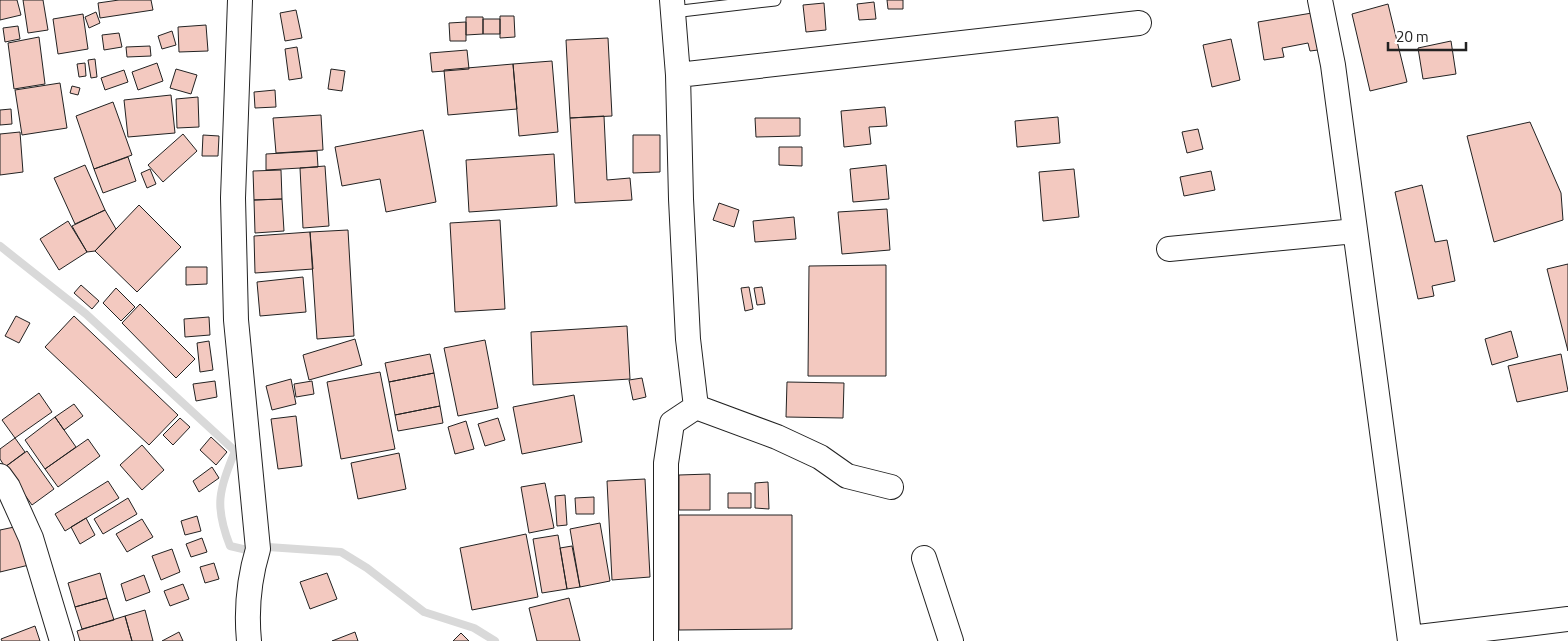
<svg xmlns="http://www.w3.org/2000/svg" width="1568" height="641" font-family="'Titillium Web',sans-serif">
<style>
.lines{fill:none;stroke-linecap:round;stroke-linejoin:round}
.stream{stroke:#d9d9d9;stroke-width:8}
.building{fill:#f3c9c0;stroke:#222}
.lane-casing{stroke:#222;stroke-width:13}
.street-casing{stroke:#222;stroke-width:26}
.lane{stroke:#fff;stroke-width:11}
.street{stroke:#fff;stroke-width:24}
</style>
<rect width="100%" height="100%" fill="#fff"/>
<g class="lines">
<!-- stream -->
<path class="stream" d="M0 246 86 314 235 451C219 491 214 505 230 546L247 550 268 547 341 552 367 568 424 612 474 628 495 641"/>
</g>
<!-- building -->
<path class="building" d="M0 0H17L21 15 0 20Z
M23 0H43L48 30 28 33Z
M119 0H151L153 10 100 18 98 3Z
M887 0H903V9H888Z
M874 2 876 19 859 20 857 4Z
M824 3 826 30 806 32 803 5Z
M1388 4 1407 82 1370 91 1352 14Z
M296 10 302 38 285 41 280 13Z
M96 12 100 23 89 28 85 17Z
M1312 13 1318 50 1310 51 1308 43 1282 48 1284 57 1264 60 1258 22Z
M83 14 88 49 58 54 53 19Z
M500 16H514L515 37 500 38Z
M466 17H483V34L466 35Z
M483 19H500V34H483Z
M466 22V41H450L449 23Z
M206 25 208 51 179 52 178 27Z
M18 26 20 39 5 42 3 28Z
M172 31 176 45 162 49 158 36Z
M119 33 122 47 104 50 102 35Z
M39 37 45 84 14 89 8 43Z
M608 38 612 116 570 118 566 40Z
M1231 39 1240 80 1212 87 1203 45Z
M1451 41 1456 74 1423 79 1418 48Z
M150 46 151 56 127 57 126 47Z
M297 47 302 78 289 80 285 49Z
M467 50 469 69 432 72 430 53Z
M95 59 97 77 91 78 88 60Z
M552 61 558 132 519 136 513 64Z
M85 63 86 76 79 77 77 64Z
M157 63 163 81 138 90 132 72Z
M513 64 517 109 448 115 444 70Z
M176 69 197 75 191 94 170 88Z
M331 69 345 71 342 91 328 89Z
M124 70 128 82 105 90 101 78Z
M60 83 67 128 22 135 15 90Z
M72 86 80 88 78 95 70 93Z
M275 90 276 107 255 108 254 92Z
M171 95 175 133 128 137 124 100Z
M198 97 199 127 177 128 176 99Z
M113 102 132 155 94 169 76 116Z
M885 107 887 126 869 127 871 144 844 147 841 111Z
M11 109 12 124 0 125V110Z
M321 115 323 150 276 153 273 118Z
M604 116 607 180 630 178 632 200 575 203 570 118Z
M1058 117 1060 143 1017 147 1015 121Z
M755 118H800V136L756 137Z
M1530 122 1561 193 1563 220 1494 242 1467 136Z
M1198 129 1203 149 1187 153 1182 132Z
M423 130 436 202 386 212 380 179 342 186 335 147Z
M20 132 23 172 0 175V134Z
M183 134 197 151 163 182 148 165Z
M203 135 219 136 218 156H202Z
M633 135H660V172L633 173Z
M779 147H802V166L779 165Z
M317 151 318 167 266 170V154Z
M554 154 557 206 469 212 466 160Z
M128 157 136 181 103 193 94 169Z
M85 165 105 210 75 224 54 178Z
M886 165 889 199 853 202 850 169Z
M325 166 329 226 303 228 300 168Z
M150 169 156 184 147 188 141 173Z
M1074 169 1079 217 1043 221 1039 172Z
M281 170 282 199 254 200 253 171Z
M1211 171 1215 190 1184 196 1180 177Z
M1422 185 1435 242 1447 240 1455 281 1432 286 1434 296 1418 299 1395 192Z
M282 199 284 231 255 233 254 200Z
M719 203 739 210 734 227 713 220Z
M139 205 181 247 137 292 95 251Z
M887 209 890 250 842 254 838 212Z
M105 210 116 229 95 251 87 252 72 226Z
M794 217 796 239 755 242 753 221Z
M500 220 505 309 455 312 450 223Z
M68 221 87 252 59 270 40 239Z
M348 230 354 336 317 339 310 232Z
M310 232 313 269 255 273 254 236Z
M1568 264V351L1547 269Z
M886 265V376H808L809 266Z
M186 267H207V284L186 285Z
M303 277 306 312 260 316 257 282Z
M81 285 99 301 92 309 74 293Z
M749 287 753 309 745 311 741 288Z
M762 287 765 304 757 305 754 288Z
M116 288 135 307 121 321 103 303Z
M140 304 195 359 176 378 122 323Z
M16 316 30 323 19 343 5 336Z
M74 316 178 415 149 445 45 347Z
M209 317 210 335 185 337 184 319Z
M627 326 630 379 533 385 531 332Z
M1511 331 1518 357 1492 365 1485 339Z
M355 339 362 365 309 380 303 355Z
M485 340 498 408 458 416 444 348Z
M209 341 213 370 200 372 197 343Z
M430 354 434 373 389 382 385 363Z
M1561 354 1568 391 1517 402 1508 366Z
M380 372 395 449 341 459 327 382Z
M434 373 440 406 395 415 389 382Z
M642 378 646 397 633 400 629 380Z
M291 379 296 404 272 410 266 386Z
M215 381 217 397 196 401 193 384Z
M312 381 314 394 296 397 294 384Z
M787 382 844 383 843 418 786 417Z
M39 393 52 412 15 438 2 420Z
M574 395 582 442 522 454 513 407Z
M74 404 83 416 64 430 55 417Z
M440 406 443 423 398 431 395 415Z
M296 416 302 466 278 469 271 419Z
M55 417 76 447 45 469 25 440Z
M180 418 190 427 173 445 163 435Z
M498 418 505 440 485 446 478 424Z
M466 421 474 449 455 454 448 427Z
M211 437 227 452 216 465 200 450Z
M15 438 25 452 5 467 0 459V449Z
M88 439 100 456 58 487 45 469Z
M142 445 164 470 142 490 120 465Z
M27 451 54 489 32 505 5 467Z
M399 453 406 489 358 499 351 463Z
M212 467 219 478 199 492 193 481Z
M710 474V510H679V475Z
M645 479 650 577 612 580 607 481Z
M108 481 119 498 65 531 55 514Z
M768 482 769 509 755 508V483Z
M545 483 554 528 529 533 521 487Z
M728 493H751V508H728Z
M565 495 567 525 557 526 555 496Z
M594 497V514H576L575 498Z
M128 498 137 514 103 534 94 519Z
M679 515H792V629L679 630Z
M197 516 201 531 185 535 181 521Z
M86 518 95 535 80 544 71 527Z
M142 519 153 537 127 552 116 534Z
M600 523 610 581 580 587 570 529Z
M19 526 29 565 0 572V530Z
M526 534 538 597 472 610 460 548Z
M558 535 567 589 542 593 533 539Z
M202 538 207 552 191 557 186 544Z
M572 546 580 587 567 589 560 548Z
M172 549 180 572 161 580 152 556Z
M214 563 219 579 205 583 200 567Z
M100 573 107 598 75 607 68 583Z
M327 573 337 599 310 609 300 582Z
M144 575 150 592 126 601 121 584Z
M183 584 189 599 170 606 164 591Z
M107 598 114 620 82 629 75 607Z
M569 598 580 641H537L529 608Z
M145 610 153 641H132L125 616Z
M125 616 132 641H80L77 631Z
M35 626 40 641H2L1 639Z
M179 632 183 641H162Z
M355 632 358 641H332Z
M461 633 469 641H453Z"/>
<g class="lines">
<defs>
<path id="lane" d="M673 12 775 0"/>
<path id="street" d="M240 0 233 198 236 320 258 549C249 579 246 610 249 641
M1320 0 1333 65 1410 641
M678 75 1139 23
M1169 249 1355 231
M696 407 777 437 820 457 847 476 891 487
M0 476 8 487 31 538 62 641
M924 558 951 641
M1410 638 1568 619
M666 641V463L672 423 696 407 688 339 681 199 678 75 672 0"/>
</defs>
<!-- lane casing -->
<use href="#lane" class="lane-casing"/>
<!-- street casing -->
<use href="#street" class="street-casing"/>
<!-- lane -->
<use href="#lane" class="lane"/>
<!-- street -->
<use href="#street" class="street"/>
</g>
<!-- scale -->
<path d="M1388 42v8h78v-8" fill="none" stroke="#222222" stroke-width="2.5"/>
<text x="1396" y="42" font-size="15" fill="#222222" stroke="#ffffff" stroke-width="4" paint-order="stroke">20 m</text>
</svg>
